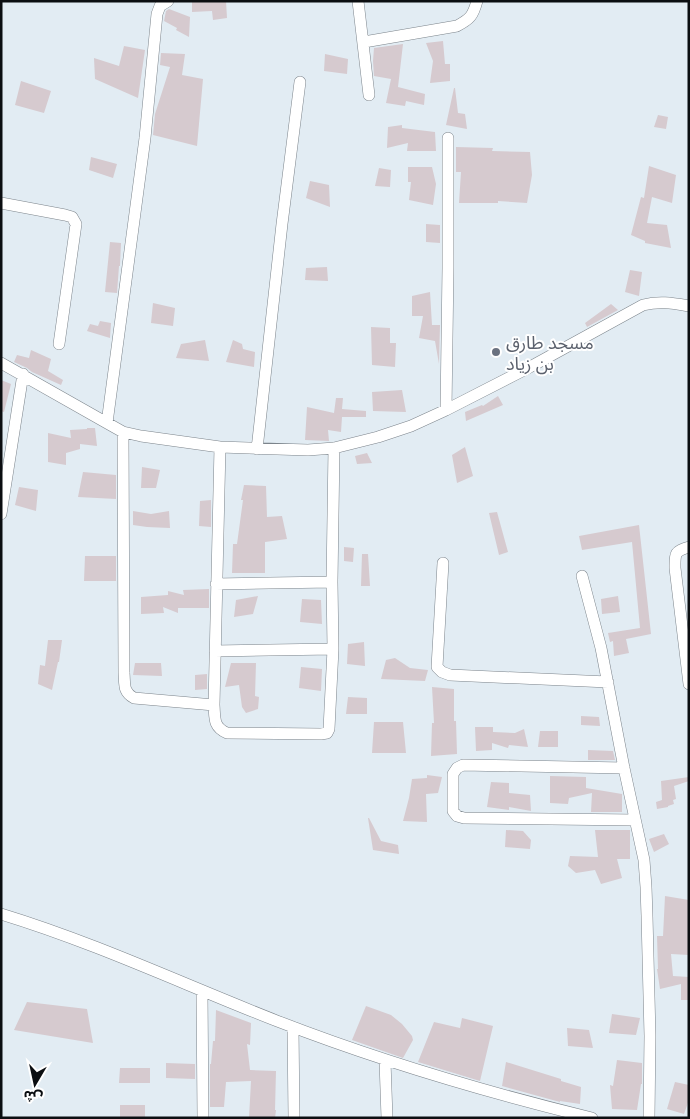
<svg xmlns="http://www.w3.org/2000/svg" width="690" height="1119" font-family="'Golos Text','Noto Sans Arabic',sans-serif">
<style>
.building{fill:#d6cacf}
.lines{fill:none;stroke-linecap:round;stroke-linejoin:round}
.minor-casing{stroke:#7c848b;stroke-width:12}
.minor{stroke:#fff;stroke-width:11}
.worship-dot{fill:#6b7280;stroke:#fff;stroke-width:2}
.labels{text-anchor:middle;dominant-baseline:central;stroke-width:4;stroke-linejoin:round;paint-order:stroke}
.worship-label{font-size:18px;fill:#5b616d;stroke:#fff;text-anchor:start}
</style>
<rect width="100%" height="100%" fill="#e2ecf3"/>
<!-- building -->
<path class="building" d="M192 1H226L227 18 213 20 212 11 192 12Z
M169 9 190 17 189 37 176 30 177 28 164 21 166 11Z
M443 41 445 64H450V81L430 83 433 61 426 43Z
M403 44 398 87 425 94 424 105 406 101 405 106 386 103 391 79 374 76 373 61 374 48Z
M124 46 145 50 138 98 95 79 94 58 119 66Z
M161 53 185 54 182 75 203 79 197 146 153 135 155 114 170 67 160 65Z
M325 54 348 59 347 74 324 71Z
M21 81 51 91 44 113 15 105Z
M454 88H455L458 113 465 114 467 129 446 125Z
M658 115 668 117 666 129 654 127Z
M402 125V128L435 132 436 151H407L408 143 387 148 388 127Z
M456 147 493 148 492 151 530 152 532 175 527 203 498 201V203H459L461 172H456Z
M91 157 117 164 113 178 89 170Z
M649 166 676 175 672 203 652 197 647 223 667 225 671 248 645 243V241L631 235 641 197 644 198Z
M408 167H432L436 184 433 205 409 200 411 182H408Z
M379 168 391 170 390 187 375 186Z
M310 181 329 185 330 207 306 198Z
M426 224 440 225V243L426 242Z
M110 242 121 243 120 266H119L117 293 105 292Z
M327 267 328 281 305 280 306 268Z
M630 270 642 272 639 296 625 292Z
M430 292 432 325H440L439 364 435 341 419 338 423 316H412V296Z
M153 303 175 308 173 326 151 323Z
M611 304 618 310 587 327 585 323Z
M100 321 111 323 110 338 87 331 90 324 98 326Z
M371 327 390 328V343H396L395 367 372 365Z
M205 340 209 361 176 358 181 344Z
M233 340 242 344 243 349 255 352 254 367 226 362Z
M31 350 51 359 48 371 63 380 61 385 32 372 27 368 14 362 17 355 29 358Z
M1 380 11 384 4 412 1 411Z
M402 390 406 412 373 411 372 392Z
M498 396 503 405 466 421 465 412 482 405 483 406Z
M336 398H343L342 409 366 411V417H342L341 432 328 430 329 441 305 440 307 407 334 413Z
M87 428H95L97 446 80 444V449L66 453V465L48 462V433L71 438 70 430 87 429Z
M465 447 473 476 457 483 452 455Z
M367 453 372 463 357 464 355 456Z
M142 467 160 470 156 488H141Z
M83 472 116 475V499L78 497Z
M244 485 266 486 267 517 282 516 287 539 265 542V573H232L233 544H237L243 500H241Z
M19 487 38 490 36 511 15 505Z
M211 500V527L199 526 200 501Z
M133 511 151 514 169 511 170 528 147 527 133 525Z
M497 512 508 552 499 555 489 513Z
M639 525 651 634 626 639 629 653 614 656 613 641 610 642 608 633 640 628 632 542 582 550 579 536Z
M344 547 354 548 353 562 344 561Z
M362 554H368L370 586H361Z
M85 556H116V581H84Z
M209 589V608H178V613L163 607 164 613 141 614V597L168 595V591L184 595 183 590Z
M258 596 253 614 234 617 236 600Z
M618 596 620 612 602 614 601 599Z
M302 599 321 600 322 624 300 622Z
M48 640H62L59 662H58L52 690 38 684 40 665 45 666Z
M364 642 365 666 347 664 348 644Z
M395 658 410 668 428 670 425 681 381 679 386 660Z
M135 663H161L162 676 133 675Z
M231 663H256L255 696 259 697 258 709 246 713 242 707 239 685 225 687Z
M301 667 322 669 321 691 299 688Z
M207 674V689L195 690V675Z
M432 687 454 689V721H456L457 754 431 756 432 723H434Z
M348 697 367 698V714H346Z
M581 716 599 717 600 726 581 725Z
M374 722H403L406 753H372Z
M475 727H493V732L515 733 524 729 528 747 509 745 508 748 492 743V750L476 751Z
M540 731H558V747H538Z
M588 750 613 751 615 760H588Z
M427 775 442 777 438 793 426 794 427 822 403 821 409 798 412 779 427 778Z
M550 776 586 777V788L622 794V812H591L592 793 569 798 568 804 550 803Z
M689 777V781L674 786 676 799 673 800 674 804 668 806V807L657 809 656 802 662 800 661 781Z
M491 782 509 783V793L530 795 531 811 509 807V810L487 807Z
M368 818H369L381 841 398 845 399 854 373 850Z
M506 830 523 831 531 840 530 849 505 847Z
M595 830H630V859H617L622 878 601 884 595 870 576 873 568 866 570 856 598 857Z
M664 834 669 844 654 852 649 839Z
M665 896 689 900V955L671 954 673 976 689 977V1000H681V984L660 989 657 969H658L657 936H663Z
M27 1002 87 1009 93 1043 14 1030Z
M366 1006 391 1015 402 1024 412 1036 413 1040 403 1058 352 1040Z
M216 1010 251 1023 250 1045 247 1044 250 1070 276 1071 275 1110H276L275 1118H249L251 1081 226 1082 224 1107H210V1064H211L213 1041H215Z
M612 1014 640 1018 636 1035 609 1033Z
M462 1018 493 1026 480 1081 418 1062 434 1022 460 1028Z
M567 1028 589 1030 593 1048 568 1046Z
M617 1060 642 1063V1084H641L637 1110 612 1109 610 1085 613 1086Z
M506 1062 561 1079V1081L581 1087 580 1104 560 1101V1102L502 1086Z
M166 1063 195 1064V1079L166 1078Z
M120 1068H150V1083H119Z
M675 1082 689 1085V1100L684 1114 667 1109Z
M120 1105H145V1118H120Z"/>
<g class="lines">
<defs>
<path id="minor" d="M358 1 369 95
M364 42 457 26C470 19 473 16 477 1
M1 203 65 215 72 217 76 224 59 344
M1 363 107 423 123 432 141 436 220 447 308 450 334 448 378 437 411 426 446 410 530 367 643 305C660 301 671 303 689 306
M446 410 448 268V138
M107 423 145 138 157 14 160 6 168 1
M123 432 124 673C125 685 123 692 134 698L214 705
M220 447 214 705C215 718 213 727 227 733L321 734 327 733 329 729 333 649 332 582 334 448
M257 449 282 224 300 82
M1 514 23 374
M689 547C674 551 675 554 675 568L689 684
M443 563 437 667 442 672 450 675 608 682
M582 576 601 648 624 768 644 860 646 887 647 916 650 1036 649 1118
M216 584 332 582
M215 651 333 649
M624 768 463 765 457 768 453 774V811L457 816 464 818 635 820
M1 914C96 943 185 985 277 1021 380 1061 485 1092 592 1118
M202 992 203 1118
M293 1027 294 1118
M385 1061 387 1118"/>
</defs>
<!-- minor casing -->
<use href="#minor" class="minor-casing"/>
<!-- minor -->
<use href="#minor" class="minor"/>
</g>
<!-- markers -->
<circle class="worship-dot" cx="496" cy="352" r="5"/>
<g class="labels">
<!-- worship labels -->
<g class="worship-label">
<text x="506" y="342">مسجد طارق<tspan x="506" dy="21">بن زياد</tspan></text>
</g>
</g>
<!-- border -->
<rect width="690" height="1119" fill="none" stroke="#0b0e11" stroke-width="5"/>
<!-- north arrow -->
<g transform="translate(35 1084) rotate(189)" stroke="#ffffff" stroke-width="4" paint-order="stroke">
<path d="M0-4L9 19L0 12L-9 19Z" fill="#0b0e11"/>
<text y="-8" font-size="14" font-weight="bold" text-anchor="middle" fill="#0b0e11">ش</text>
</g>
</svg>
